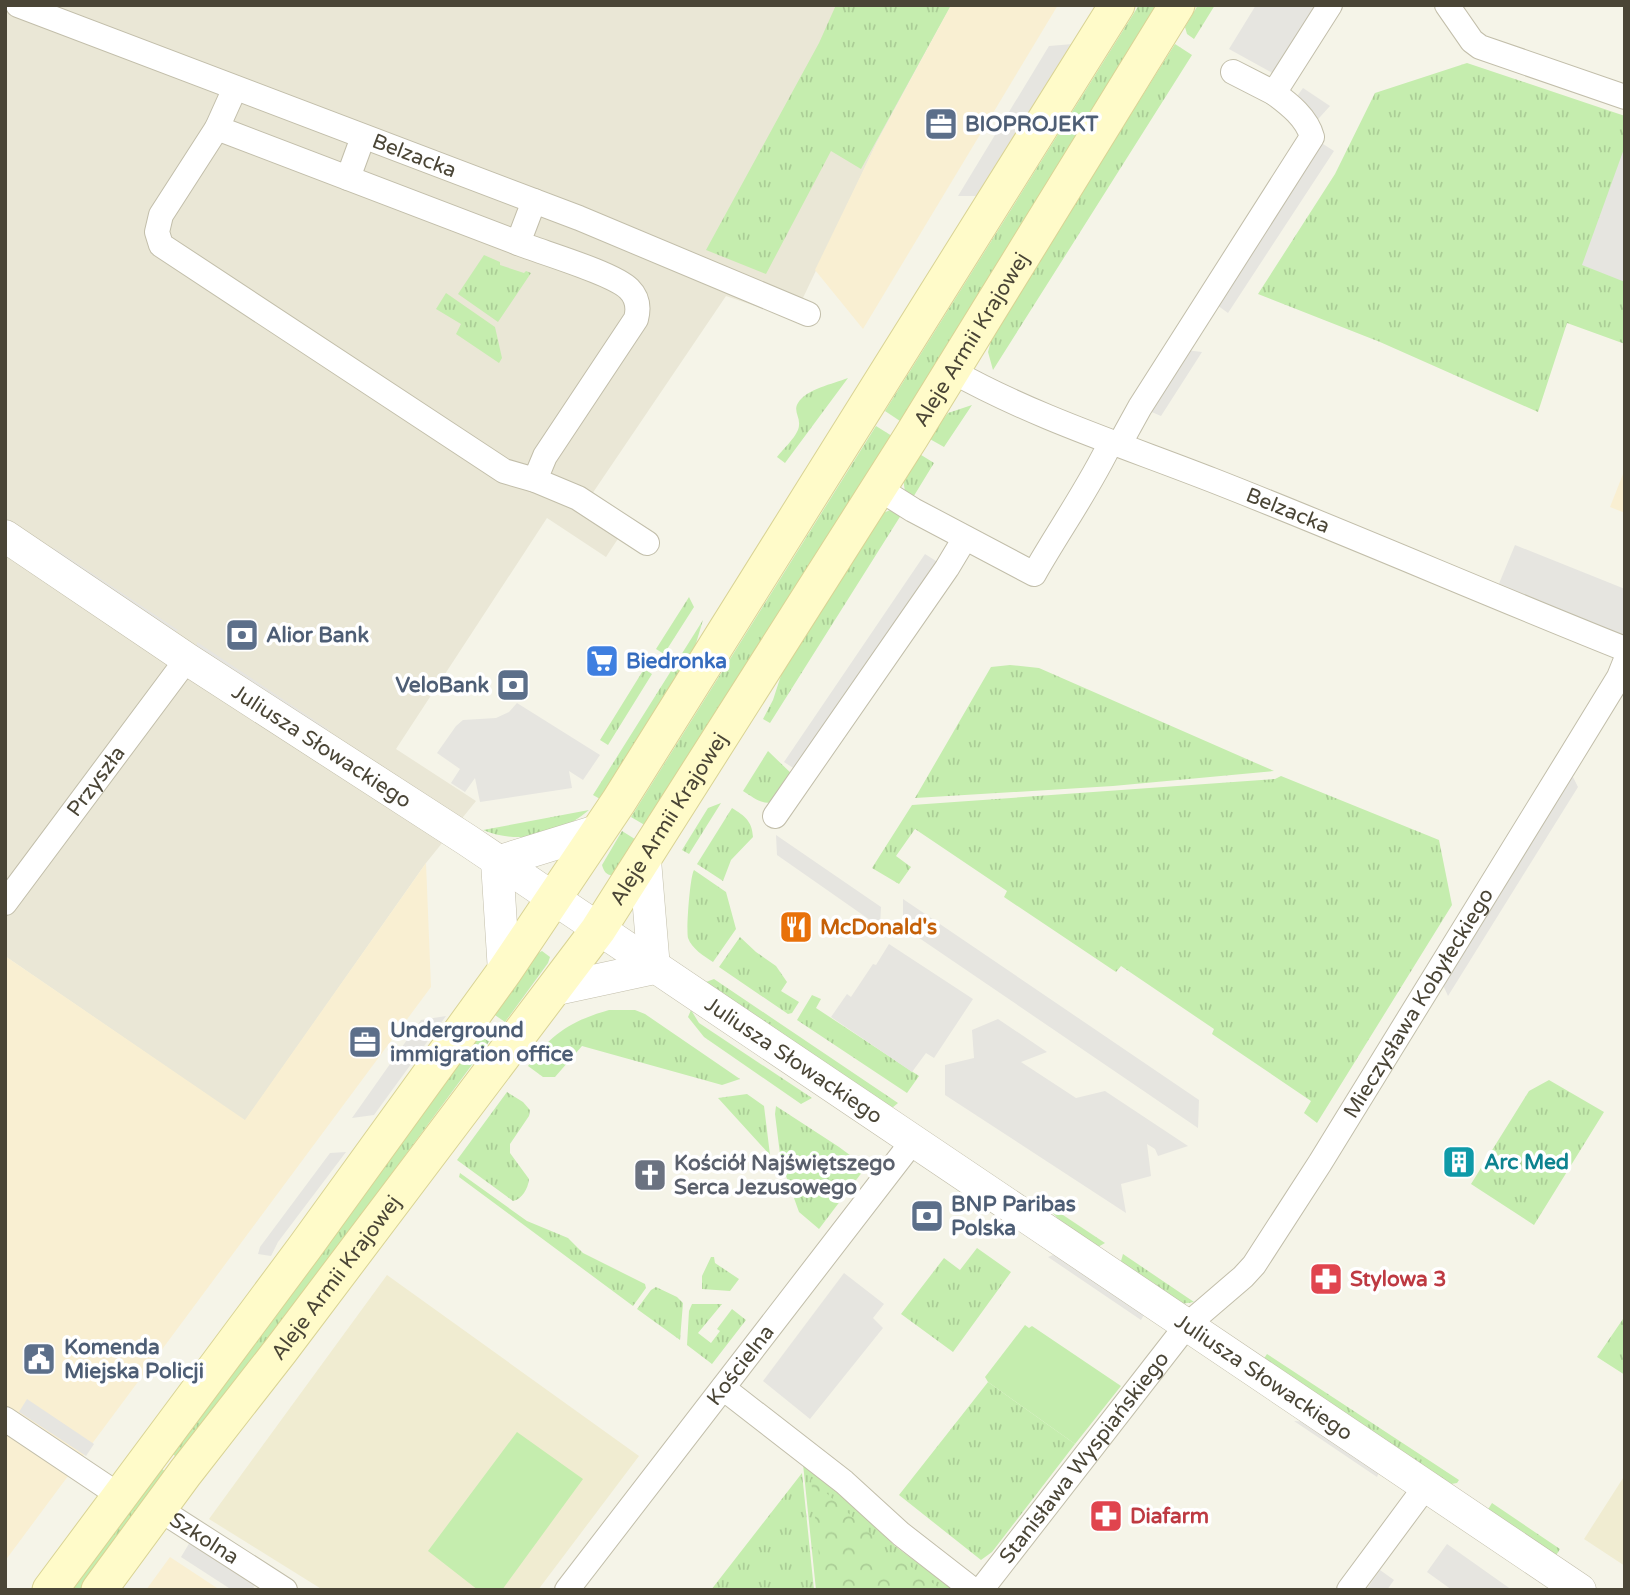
<svg xmlns="http://www.w3.org/2000/svg" width="1630" height="1595" font-family="'Varela Round',sans-serif">
<style>
.residential{fill:#eae7d6}
.commercial{fill:#f9efd2}
.education{fill:#f0ecd1}
.grass{fill:url(#grass-tufts)}
.forest{fill:url(#forest-crowns)}
.garden{fill:#c5edae}
.parking{fill:#e6e5e0}
.lines{fill:none;stroke-linecap:round;stroke-linejoin:round}
.minor-casing{stroke:#c2beaa;stroke-width:26}
.tertiary-casing{stroke:#c2beaa;stroke-width:33}
.secondary-casing{stroke:#d9d394;stroke-width:37}
.minor{stroke:#fff;stroke-width:24}
.tertiary{stroke:#fff;stroke-width:32}
.secondary{stroke:#fffbc9;stroke-width:35}
.labels{text-anchor:middle;dominant-baseline:central;stroke-width:7;stroke-linejoin:round;paint-order:stroke}
.service-label{font-size:21px;font-weight:bold;fill:#4e5e75;stroke:#fff;text-anchor:start}
.street-label{font-size:21px;fill:#4a4536;stroke:#fff}
.shop-label{font-size:21px;font-weight:bold;fill:#366cbe;stroke:#fff;text-anchor:start}
.food-label{font-size:21px;font-weight:bold;fill:#c56008;stroke:#fff;text-anchor:start}
.culture-label{font-size:21px;font-weight:bold;fill:#0d838f;stroke:#fff;text-anchor:start}
.worship-label{font-size:21px;font-weight:bold;fill:#5b616d;stroke:#fff;text-anchor:start}
.health-label{font-size:21px;font-weight:bold;fill:#be3a42;stroke:#fff;text-anchor:start}
</style>
<defs>
<pattern id="grass-tufts" width="24" height="20" patternUnits="userSpaceOnUse" patternTransform="scale(1.75)"><rect width="24" height="20" fill="#c5edae"/><path d="M3 7l-1-3M5 7V3M7 7l1-3M15 17l-1-3M17 17v-4M19 17l1-3" fill="none" stroke="#abcd96"/></pattern>
<pattern id="forest-crowns" width="20" height="18" patternUnits="userSpaceOnUse" patternTransform="scale(1.75)"><rect width="20" height="18" fill="#c5edae"/><path d="M2 6a3 3 0 1 1 6 0M12 15a3 3 0 1 1 6 0" fill="none" stroke="#abcd96"/></pattern>
</defs>
<rect width="100%" height="100%" fill="#f5f4e8"/>
<!-- residential -->
<path class="residential" d="M5 5H951L877 142 793 319 726 296 592 494 625 528 606 557 547 518 396 749 476 801 426 863 245 1121 5 956Z"/>
<!-- commercial -->
<path class="commercial" d="M951 5H1058L863 329 815 270 877 142Z
M1625 469V513L1610 507Z
M426 863 431 987 5 1561V956L245 1120Z
M170 1557 220 1590H146Z"/>
<!-- education -->
<path class="education" d="M387 1275 639 1456 538 1590H323L209 1519Z
M1625 1475V1566L1584 1539Z"/>
<!-- grass -->
<path class="grass" d="M836 5H951L861 169 831 151 766 274 706 250 819 43Z
M1139 5H1161L900 421 885 411Z
M1198 5H1215L1194 39 1187 34 1185 27Z
M1175 44 1192 55 993 370 988 352 993 333Z
M1467 63 1625 116V344L1567 323 1538 412 1380 342 1258 294 1335 174 1375 93Z
M484 255 500 262V265L524 273 526 271 531 273 498 322 458 294Z
M446 293 495 327 502 358 499 363 456 334 461 324 436 309Z
M848 378 785 463 777 457C783 449 799 435 799 425 800 417 793 411 798 403 806 389 833 384 848 378Z
M972 405 944 447 928 438 948 413Z
M876 426 892 436 648 827 631 817Z
M918 453 934 463 912 499 905 492 903 478Z
M890 510 903 512 770 723 763 719 773 700 785 663 881 514Z
M689 597 694 607 664 654 656 649Z
M703 620 694 650 600 799 593 795Z
M1010 665 1039 668 1274 771 1113 786 915 798 991 667Z
M644 669 652 674 608 745 600 740Z
M768 751 795 777 773 802C761 805 753 797 743 791Z
M1281 776 1439 840 1452 905 1317 1123 1304 1113 1311 1101 1212 1034 1214 1029 1121 966 1116 972 1004 897 1007 891 915 829 896 856 911 867 899 884 872 868 912 805 1275 779Z
M721 803 689 854 682 850 708 808Z
M732 808C745 816 752 821 753 837L731 860 723 881 697 864Z
M589 810C560 835 519 845 483 830Z
M622 831 638 841 614 875C607 876 604 872 602 865Z
M694 870 726 892 736 929 713 962C704 956 692 949 688 938 686 930 690 876 694 870Z
M740 937 756 952 776 966 787 982 781 991 799 1002 792 1013 788 1014 719 967Z
M542 951 550 957 548 963 505 1022 492 1013 536 954Z
M714 979 898 1103 892 1108 704 985 706 982Z
M812 995 821 999 816 1008 919 1076 907 1093 797 1020Z
M609 1010H635L645 1014 740 1079 722 1085 582 1046 555 1077H543L528 1066C552 1033 571 1021 609 1010Z
M691 1010 699 1023 812 1098 801 1104 704 1037 688 1017Z
M482 1027 494 1035 180 1460 169 1451Z
M1549 1080 1604 1112 1534 1225 1471 1184 1529 1091Z
M507 1092 523 1102 530 1110 529 1116 510 1144V1153L529 1179C528 1189 522 1199 513 1201L457 1160Z
M747 1094 764 1106 770 1155 718 1098Z
M776 1106 839 1147 866 1167 819 1229 799 1212 781 1162 775 1114Z
M460 1173 527 1221 568 1238 583 1253 645 1284 646 1288 633 1306 459 1177Z
M1054 1209 1105 1243 1098 1247 1063 1224 1052 1212Z
M977 1248 1011 1272 953 1352 901 1314 944 1258 960 1270Z
M1123 1254 1194 1302 1181 1304 1123 1265 1121 1261Z
M711 1257H714L715 1263 739 1279 730 1291 702 1289V1276Z
M656 1287 677 1297 683 1303 680 1340 637 1309 651 1290Z
M692 1304H722L698 1333 711 1343 720 1331 717 1329 732 1309 746 1320 712 1364 687 1345 689 1311Z
M1625 1316V1375L1597 1357Z
M1267 1354 1459 1480 1457 1483 1451 1484 1263 1360Z
M988 1382 1075 1444 992 1552 981 1560 899 1495Z
M803 1464 840 1493 895 1546 951 1588 949 1590H816Z
M158 1466 170 1475 84 1590H66Z
M802 1473 814 1590H711Z
M1492 1503 1560 1549 1555 1557 1487 1511Z"/>
<!-- forest -->
<path class="forest" d="M811 1479 882 1544 874 1556 888 1567 898 1557 942 1590H829L822 1584Z"/>
<!-- garden -->
<path class="garden" d="M1025 1325 1029 1328 1032 1326 1121 1386 1075 1444 988 1382 985 1377Z
M517 1432 583 1479 502 1590H478L428 1551Z"/>
<!-- parking -->
<path class="parking" d="M1256 5H1320L1276 75 1229 49Z
M1073 44 978 196H958L1049 46Z
M1303 88 1330 106 1310 128 1290 106Z
M1312 137 1334 151 1228 313 1210 300Z
M1625 146V282L1582 265Z
M1177 349 1202 352 1161 416 1140 407Z
M1515 545 1625 589V636L1498 586Z
M54 548 178 630 171 634 51 554Z
M925 554 947 568 804 775 784 762Z
M197 642 329 730 319 733 196 650Z
M517 703 600 755 583 780 569 771 572 788 480 802 475 778 465 792 451 783 460 769 437 753 456 726 463 720 496 718 509 712Z
M1571 773 1578 787 1448 996 1443 985Z
M776 835 881 907 880 927 777 855Z
M903 899 1199 1100 1198 1128 903 927Z
M889 944 973 999 934 1058 926 1053 912 1072 831 1017 847 994 851 997 873 964 876 965Z
M446 1016 374 1115 352 1118 421 1020Z
M998 1019 1047 1052 1021 1062 1076 1098 1105 1091 1188 1146 1158 1156 1155 1149 1147 1144 1151 1176 1121 1184 1126 1213 945 1095V1065L974 1058 972 1030Z
M346 1152 278 1242 271 1256 258 1254 260 1247 330 1153Z
M1053 1255 1061 1257 1145 1313 1141 1320 1048 1257Z
M844 1273 884 1304 873 1318 883 1328 810 1419 763 1381Z
M27 1399 94 1444 86 1456 19 1412Z
M1294 1421 1307 1422 1380 1470 1377 1477Z
M190 1542 256 1584 252 1590H232L181 1557Z
M1447 1544 1512 1590H1452L1427 1572Z
M1380 1570 1394 1580 1387 1590H1366Z"/>
<g class="lines">
<defs>
<g id="minor">
<path id="s1" d="M18 5 579 218 808 314"/>
<path d="M1447 5 1472 41 1480 47 1625 97"/>
<path d="M1233 72 1274 93 1330 5"/>
<path d="M235 88 217 128 161 215 157 232 161 245 504 471 535 480 578 498 647 543"/>
<path d="M217 128 518 243"/>
<path d="M348 178 363 137"/>
<path d="M534 201 518 243C543 253 613 273 629 289 638 298 639 308 636 319L545 456 535 480"/>
<path id="s2" d="M952 371C1034 417 1125 446 1212 480 1350 534 1487 594 1625 649"/>
<path d="M1119 445 1140 407 1312 137C1307 118 1289 104 1274 93"/>
<path d="M878 488 913 510 1034 574C1059 530 1089 488 1111 442"/>
<path d="M775 816 947 568 965 538"/>
<path id="s3" d="M5 903 187 659"/>
<path d="M723 1388 844 1482 901 1534 973 1590"/>
<path d="M5 1419 120 1496"/>
<path id="s4" d="M159 1509 285 1590"/>
<path id="s5" d="M567 1590 913 1141"/>
<path id="s6" d="M981 1590 1187 1325 1243 1277 1254 1265 1320 1163 1570 757 1619 677 1625 662"/>
<path d="M1349 1590 1426 1486"/>
</g>
<g id="tertiary">
<path id="s7" d="M5 536 187 659 467 840 1580 1590"/>
<path d="M645 860 654 968"/>
<path d="M497 862 504 972"/>
<path d="M497 862 600 830"/>
<path d="M552 990 654 968"/>
</g>
<g id="secondary">
<path d="M50 1590 305 1247 504 972 619 801 1117 5"/>
<path id="s8" d="M99 1590 185 1473 281 1350 598 930 911 437 1177 5"/>
</g>
</defs>
<!-- minor casing -->
<use href="#minor" class="minor-casing"/>
<!-- tertiary casing -->
<use href="#tertiary" class="tertiary-casing"/>
<!-- secondary casing -->
<use href="#secondary" class="secondary-casing"/>
<!-- minor -->
<use href="#minor" class="minor"/>
<!-- tertiary -->
<use href="#tertiary" class="tertiary"/>
<!-- secondary -->
<use href="#secondary" class="secondary"/>
</g>
<!-- icons -->
<defs>
<symbol id="office-square" viewBox="-11 -11 22 22"><rect x="-9" y="-9" width="18" height="18" rx="4" fill="#5c6f8a" stroke="#fff"/><path d="M-6-3h4V-5.5h4V-3h4V5H-6ZM-1-4.5V-3h2v-1.5ZM-6 0V1H6V0Z" fill="#fff"/></symbol>
<symbol id="bank-square" viewBox="-11 -11 22 22"><rect x="-9" y="-9" width="18" height="18" rx="4" fill="#5c6f8a" stroke="#fff"/><path d="M-6-4H6V4H-6ZM0-2.3a2.3 2.3 0 1 0 0 4.6a2.3 2.3 0 1 0 0-4.6Z" fill="#fff"/></symbol>
<symbol id="supermarket-square" viewBox="-11 -11 22 22"><rect x="-9" y="-9" width="18" height="18" rx="4" fill="#3f7fe0" stroke="#fff"/><path d="M-6-5.5h2.5l.6 2H6L4.5 2H-2.5L-4.4-4H-6ZM-1.5 3.2a1.3 1.3 0 1 0 .1 0ZM3 3.2a1.3 1.3 0 1 0 .1 0Z" fill="#fff"/></symbol>
<symbol id="restaurant-square" viewBox="-11 -11 22 22"><rect x="-9" y="-9" width="18" height="18" rx="4" fill="#e8710a" stroke="#fff"/><path d="M-5-6h1v4h1v-4h1v4h1v-4h1v5L-1.5 .5V6h-2V.5L-5-1ZM5-6V6H3V1.5H1.5Q1.5-4 5-6Z" fill="#fff"/></symbol>
<symbol id="building-square" viewBox="-11 -11 22 22"><rect x="-9" y="-9" width="18" height="18" rx="4" fill="#0f9aa8" stroke="#fff"/><path d="M-4-6H4V6H1V3H-1V6H-4ZM-2.5-4.3h1.7v1.8h-1.7ZM.8-4.3h1.7v1.8H.8ZM-2.5-1h1.7V.8h-1.7ZM.8-1h1.7V.8H.8Z" fill="#fff"/></symbol>
<symbol id="church-square" viewBox="-11 -11 22 22"><rect x="-9" y="-9" width="18" height="18" rx="4" fill="#6b7280" stroke="#fff"/><path d="M-1.2-6h2.4v3.5h3.3v2.4h-3.3V6h-2.4V-.1h-3.3v-2.4h3.3Z" fill="#fff"/></symbol>
<symbol id="pharmacy-square" viewBox="-11 -11 22 22"><rect x="-9" y="-9" width="18" height="18" rx="4" fill="#e0444e" stroke="#fff"/><path d="M-2-6h4v4h4v4h-4v4h-4v-4h-4v-4h4Z" fill="#fff"/></symbol>
<symbol id="civic-square" viewBox="-11 -11 22 22"><rect x="-9" y="-9" width="18" height="18" rx="4" fill="#5c6f8a" stroke="#fff"/><path d="M-.6-6.5H3V-4.5H.6V-3L4-1V1h2V6H-6V1h2V-1L-.6-3ZM-1.2 2.5V6h2.4V2.5Z" fill="#fff"/></symbol>
</defs>
<g fill-rule="evenodd">
<use href="#office-square" x="922" y="105" width="38" height="38"/>
<use href="#bank-square" x="223" y="616" width="38" height="38"/>
<use href="#supermarket-square" x="583" y="642" width="38" height="38"/>
<use href="#bank-square" x="494" y="666" width="38" height="38"/>
<use href="#restaurant-square" x="777" y="908" width="38" height="38"/>
<use href="#office-square" x="346" y="1023" width="38" height="38"/>
<use href="#building-square" x="1440" y="1143" width="38" height="38"/>
<use href="#church-square" x="631" y="1156" width="38" height="38"/>
<use href="#bank-square" x="908" y="1197" width="38" height="38"/>
<use href="#pharmacy-square" x="1307" y="1260" width="38" height="38"/>
<use href="#civic-square" x="20" y="1340" width="38" height="38"/>
<use href="#pharmacy-square" x="1087" y="1497" width="38" height="38"/>
</g>
<g class="labels">
<!-- service labels -->
<g class="service-label">
<text x="965" y="124">BIOPROJEKT</text>
<text x="266" y="635">Alior Bank</text>
<text x="489" y="685" text-anchor="end">VeloBank</text>
<text x="390" y="1030">Underground<tspan x="390" dy="24">immigration office</tspan></text>
<text x="951" y="1204">BNP Paribas<tspan x="951" dy="24">Polska</tspan></text>
<text x="64" y="1347">Komenda<tspan x="64" dy="24">Miejska Policji</tspan></text>
</g>
<!-- street labels -->
<g class="street-label">
<text stroke="none"><textPath href="#s1" startOffset="424">Belzacka</textPath></text>
<text stroke="none"><textPath href="#s8" startOffset="1526">Aleje Armii Krajowej</textPath></text>
<text stroke="none"><textPath href="#s2" startOffset="364">Belzacka</textPath></text>
<text stroke="none"><textPath href="#s7" startOffset="380">Juliusza Słowackiego</textPath></text>
<text stroke="none"><textPath href="#s3" startOffset="152">Przyszła</textPath></text>
<text stroke="none"><textPath href="#s8" startOffset="959">Aleje Armii Krajowej</textPath></text>
<text stroke="none"><textPath href="#s6" startOffset="735">Mieczysława Kobyłeckiego</textPath></text>
<text stroke="none"><textPath href="#s7" startOffset="947">Juliusza Słowackiego</textPath></text>
<text stroke="none"><textPath href="#s8" startOffset="392">Aleje Armii Krajowej</textPath></text>
<text stroke="none"><textPath href="#s5" startOffset="284">Kościelna</textPath></text>
<text stroke="none"><textPath href="#s7" startOffset="1514">Juliusza Słowackiego</textPath></text>
<text stroke="none"><textPath href="#s6" startOffset="168">Stanisława Wyspiańskiego</textPath></text>
<text stroke="none"><textPath href="#s4" startOffset="54">Szkolna</textPath></text>
</g>
<!-- shop labels -->
<g class="shop-label">
<text x="626" y="661">Biedronka</text>
</g>
<!-- food labels -->
<g class="food-label">
<text x="820" y="927">McDonald's</text>
</g>
<!-- culture labels -->
<g class="culture-label">
<text x="1484" y="1162">Arc Med</text>
</g>
<!-- worship labels -->
<g class="worship-label">
<text x="674" y="1163">Kościół Najświętszego<tspan x="674" dy="24">Serca Jezusowego</tspan></text>
</g>
<!-- health labels -->
<g class="health-label">
<text x="1350" y="1279">Stylowa 3</text>
<text x="1130" y="1516">Diafarm</text>
</g>
</g>
<!-- border -->
<rect width="1630" height="1595" fill="none" stroke="#4a4536" stroke-width="14"/>
</svg>
